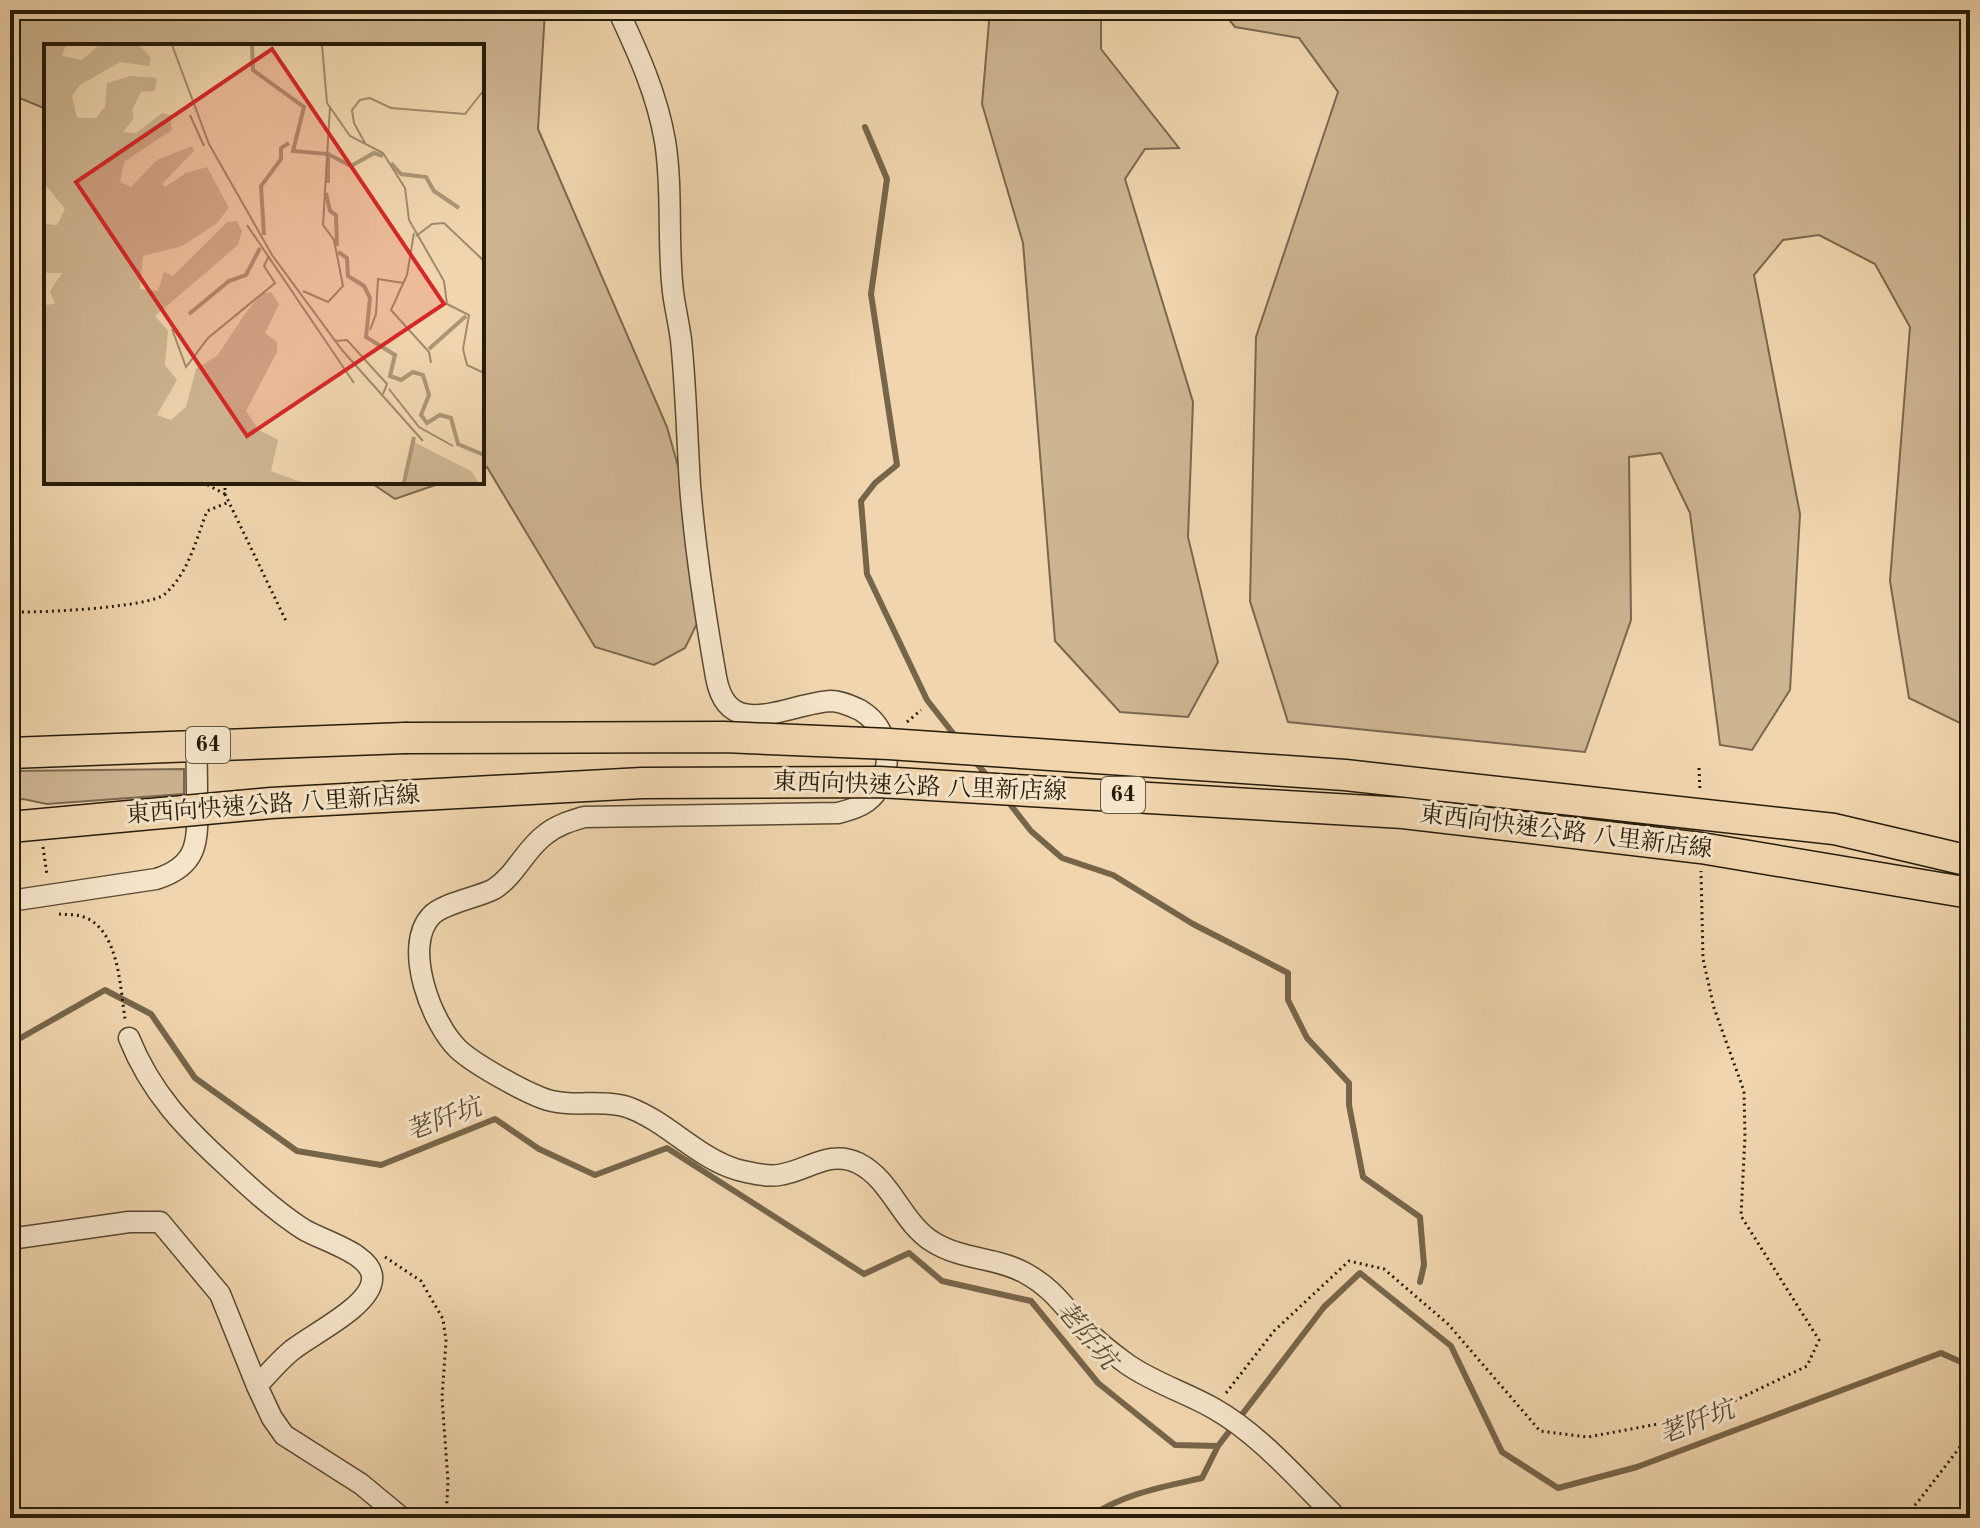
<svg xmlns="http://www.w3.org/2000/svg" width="1980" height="1528" font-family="'Old Standard TT','Noto Serif TC',serif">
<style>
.green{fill:#ceb592;stroke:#7a684e;stroke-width:2}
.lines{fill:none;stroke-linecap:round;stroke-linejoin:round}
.stream{stroke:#77654a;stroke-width:6}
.minor-casing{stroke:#594a32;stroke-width:23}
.highway-casing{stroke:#271b09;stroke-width:33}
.path{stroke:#271b09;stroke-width:3;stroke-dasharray:2 4;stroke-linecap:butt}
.minor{stroke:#f5e4ca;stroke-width:20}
.highway{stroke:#f0d5ae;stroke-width:30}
.highway-bridge-casing{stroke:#271b09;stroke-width:33;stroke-linecap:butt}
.highway-bridge{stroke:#f0d5ae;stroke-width:30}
.labels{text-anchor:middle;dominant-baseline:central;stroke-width:6;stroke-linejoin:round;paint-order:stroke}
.shield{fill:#f5e4ca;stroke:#655743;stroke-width:2}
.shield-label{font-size:22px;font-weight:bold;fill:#271b09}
.street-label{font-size:24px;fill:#271b09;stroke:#f5e4ca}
.water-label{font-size:26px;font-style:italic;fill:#5c4c35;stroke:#f5e4ca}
.inset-river{fill:none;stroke:#ac9676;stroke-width:4}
.inset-road{fill:none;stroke:#a08b6c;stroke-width:2}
.view{fill:#d62828;fill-opacity:0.15;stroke:#d62828;stroke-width:4}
.inset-edge{fill:none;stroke:#271b09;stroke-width:4}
</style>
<rect width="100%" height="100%" fill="#f0d5ae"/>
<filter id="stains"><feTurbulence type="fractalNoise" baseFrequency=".0025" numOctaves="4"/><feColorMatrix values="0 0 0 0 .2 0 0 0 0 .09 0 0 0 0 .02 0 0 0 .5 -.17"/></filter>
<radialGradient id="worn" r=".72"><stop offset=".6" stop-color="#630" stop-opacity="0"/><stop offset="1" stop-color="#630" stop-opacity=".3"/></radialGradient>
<!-- green -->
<path class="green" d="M10 10H545L538 129 667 427 713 591 685 648 654 665 595 647 487 467 482 469V46H46V109L10 94Z
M990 10H1111L1101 18V49L1179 148 1145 149 1125 179 1193 402 1188 537 1218 662 1188 717 1120 712 1055 641 1023 243 982 104Z
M1221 10H1970V728L1909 698 1890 581 1910 327 1875 264 1819 235 1783 240 1754 275 1800 514 1790 690 1752 750 1720 745 1690 513 1661 453 1629 457 1631 620 1585 752 1288 722 1250 601 1256 337 1338 92 1299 38 1235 27Z
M370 482H444L395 499Z
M184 769V794L47 804 23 799 10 800V771Z"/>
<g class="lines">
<!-- stream -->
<path class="stream" d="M865 127 887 179 871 294 897 465 875 483 861 501 867 574 927 700 956 737
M973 759 989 778
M1006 799 1031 831 1062 858 1113 875 1193 924 1288 973V1000L1307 1038 1349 1083V1105L1363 1177 1420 1217 1424 1265 1420 1282
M10 1044 105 990 151 1014 195 1078 297 1151 381 1165 495 1119 539 1149 595 1175 667 1148 864 1274 909 1253 942 1281 1031 1301 1098 1383 1175 1445 1218 1446 1324 1307 1360 1273 1451 1346 1502 1452 1558 1488 1637 1467 1941 1353 1970 1366
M1088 1518C1122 1494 1162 1487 1202 1478L1218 1446"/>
<defs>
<path id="minor" d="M618 10C638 53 657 94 665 141 673 190 667 242 673 292 675 308 679 324 681 340 686 388 687 437 690 485 695 549 705 614 716 677 728 744 788 703 831 701 841 701 851 706 860 710 870 716 879 726 883 737 889 757 888 771 878 789 870 804 854 809 838 813L584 817C571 821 557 825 546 834 525 849 516 875 494 889 477 898 443 903 431 916 402 947 432 1024 458 1049 474 1064 521 1090 542 1098 570 1109 602 1098 630 1108 669 1123 697 1158 738 1170 751 1173 766 1177 779 1175 807 1171 830 1149 858 1163 892 1180 901 1222 933 1242 962 1260 996 1257 1025 1273 1054 1289 1063 1306 1085 1329 1097 1341 1113 1354 1127 1364 1154 1383 1185 1392 1213 1408 1261 1435 1298 1480 1337 1518
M10 901 156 879C198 866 198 842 197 803 197 784 197 765 196 745
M129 1038C151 1093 185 1128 228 1167 252 1190 275 1211 303 1229 322 1241 375 1254 372 1280 370 1307 310 1335 291 1351 278 1362 268 1374 257 1386
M10 1239 129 1222H160L220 1294 257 1386 272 1418 284 1435 361 1484 402 1518"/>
<path id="highway" d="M10 753 405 738"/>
</defs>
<!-- minor casing -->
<use href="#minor" class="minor-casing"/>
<!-- highway casing -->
<use href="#highway" class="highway-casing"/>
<!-- path -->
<path class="path" d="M202 482 225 494
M225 482V494L287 623
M10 612C36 613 149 608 165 594 189 572 196 540 207 511L229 502
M907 722 921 710
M1699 768 1700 792
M43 847 47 875
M59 914C67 915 76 914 84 917 119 930 120 987 125 1019
M385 1257 421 1281 443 1319 446 1341 442 1398 448 1481 446 1518
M1226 1393 1274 1331 1349 1261 1384 1269 1448 1324 1540 1431 1588 1437 1658 1424 1730 1403 1807 1366 1819 1340 1741 1216 1745 1136 1744 1091 1714 1008 1703 959 1701 871
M1902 1518 1917 1503 1970 1434"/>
<!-- minor -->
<use href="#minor" class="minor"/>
<!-- highway -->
<use href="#highway" class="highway"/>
<defs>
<path id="highway-bridge" d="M405 738 724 737 889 744 1345 775 1834 829 1970 861
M10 827 271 803 642 783 879 782 1403 813 1701 848 1970 893"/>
</defs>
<!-- highway-bridge casing -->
<use href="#highway-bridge" class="highway-bridge-casing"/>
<!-- highway-bridge -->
<use href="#highway-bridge" class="highway-bridge"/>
</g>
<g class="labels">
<!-- shield labels -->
<g class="shield">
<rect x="186" y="727" width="44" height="36" rx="6"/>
<rect x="1101" y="777" width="44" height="36" rx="6"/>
</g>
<g class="shield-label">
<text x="208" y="745">64</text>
<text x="1123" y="795">64</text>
</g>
<!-- street labels -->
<g class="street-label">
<text transform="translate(920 788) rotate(2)">東西向快速公路 八里新店線</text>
<text transform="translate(273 806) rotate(-4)">東西向快速公路 八里新店線</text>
<text transform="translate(1566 833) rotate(7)">東西向快速公路 八里新店線</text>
</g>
<!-- water labels -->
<g class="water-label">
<text transform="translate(444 1120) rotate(-20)">荖阡坑</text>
<text transform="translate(1086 1336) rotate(50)">荖阡坑</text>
<text transform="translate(1697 1423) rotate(-21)">荖阡坑</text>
</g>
</g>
<!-- overview -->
<g transform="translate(44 44)">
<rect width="440" height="440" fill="#f0d5ae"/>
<path d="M0 1H22L18 12 38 16 55 1H95L107 14 105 22 76 18 36 41 28 52 33 74H52L61 63 63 39 86 32 113 34 111 47 97 48 88 66 90 74 79 88 92 89 118 69 126 71 128 86 80 118 76 138 87 143 113 116 148 102 150 107 118 140 121 143 142 129 163 123 185 164 172 180 138 202 99 212 96 245 114 247 120 228 129 232 183 178 193 177 198 187 194 201 111 272 124 287 121 321 133 336 113 371 127 376 142 363 152 325 173 312 201 270 218 249 227 248 235 260 221 289 233 298V308L202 367 215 386 234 396 227 427 260 439H0V261L11 260 6 247 18 229H0V180L13 181 21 165 0 139ZM370 398 427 427 435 439H362Z" fill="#ceb592"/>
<path class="inset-river" d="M208 1 209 26 260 63 249 107 284 110V139M284 110 307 122 330 109 339 112M347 119 357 130 382 133 390 147 415 164M282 149 286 167 292 171 293 202M220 191 217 142 237 115V104L245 99M294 208 303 214 304 232 320 242 326 254 322 293 351 311 346 332 357 336 369 328 379 331 385 351 377 371 383 379 396 371 407 374 414 400 440 411M145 270 185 237 202 231 216 204M385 305 422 272M360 439 370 393"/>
<path class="inset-road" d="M128 1 165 100 228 211 298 306 379 397M278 1 283 59 306 92 339 109 361 144 365 176 400 237 403 260 425 271 419 305 423 321 440 329M146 71 160 102M322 101 310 79 308 66 316 56 326 54 347 64 421 70 440 46M203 181 310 339M370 189 363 231 347 266 385 308 387 319M372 192 388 180 400 179 440 217M259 247 284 258 299 242 290 196 279 181 286 62M128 285 142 323 164 294 231 239 220 222 225 212M326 286 332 270 334 235 359 239M290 297 303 296 343 340 339 350M345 345 375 383 409 402"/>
<path class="view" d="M228 5 400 260 203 392 32 138Z"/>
<rect width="440" height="440" class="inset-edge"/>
</g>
<!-- margin -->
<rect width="1980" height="1528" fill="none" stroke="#f0d5ae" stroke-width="40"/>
<rect x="12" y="12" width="1956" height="1504" fill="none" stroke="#271b09" stroke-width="4"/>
<rect x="20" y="20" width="1940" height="1488" fill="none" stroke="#271b09" stroke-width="2"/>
<rect width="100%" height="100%" filter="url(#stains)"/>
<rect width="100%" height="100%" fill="url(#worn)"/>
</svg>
